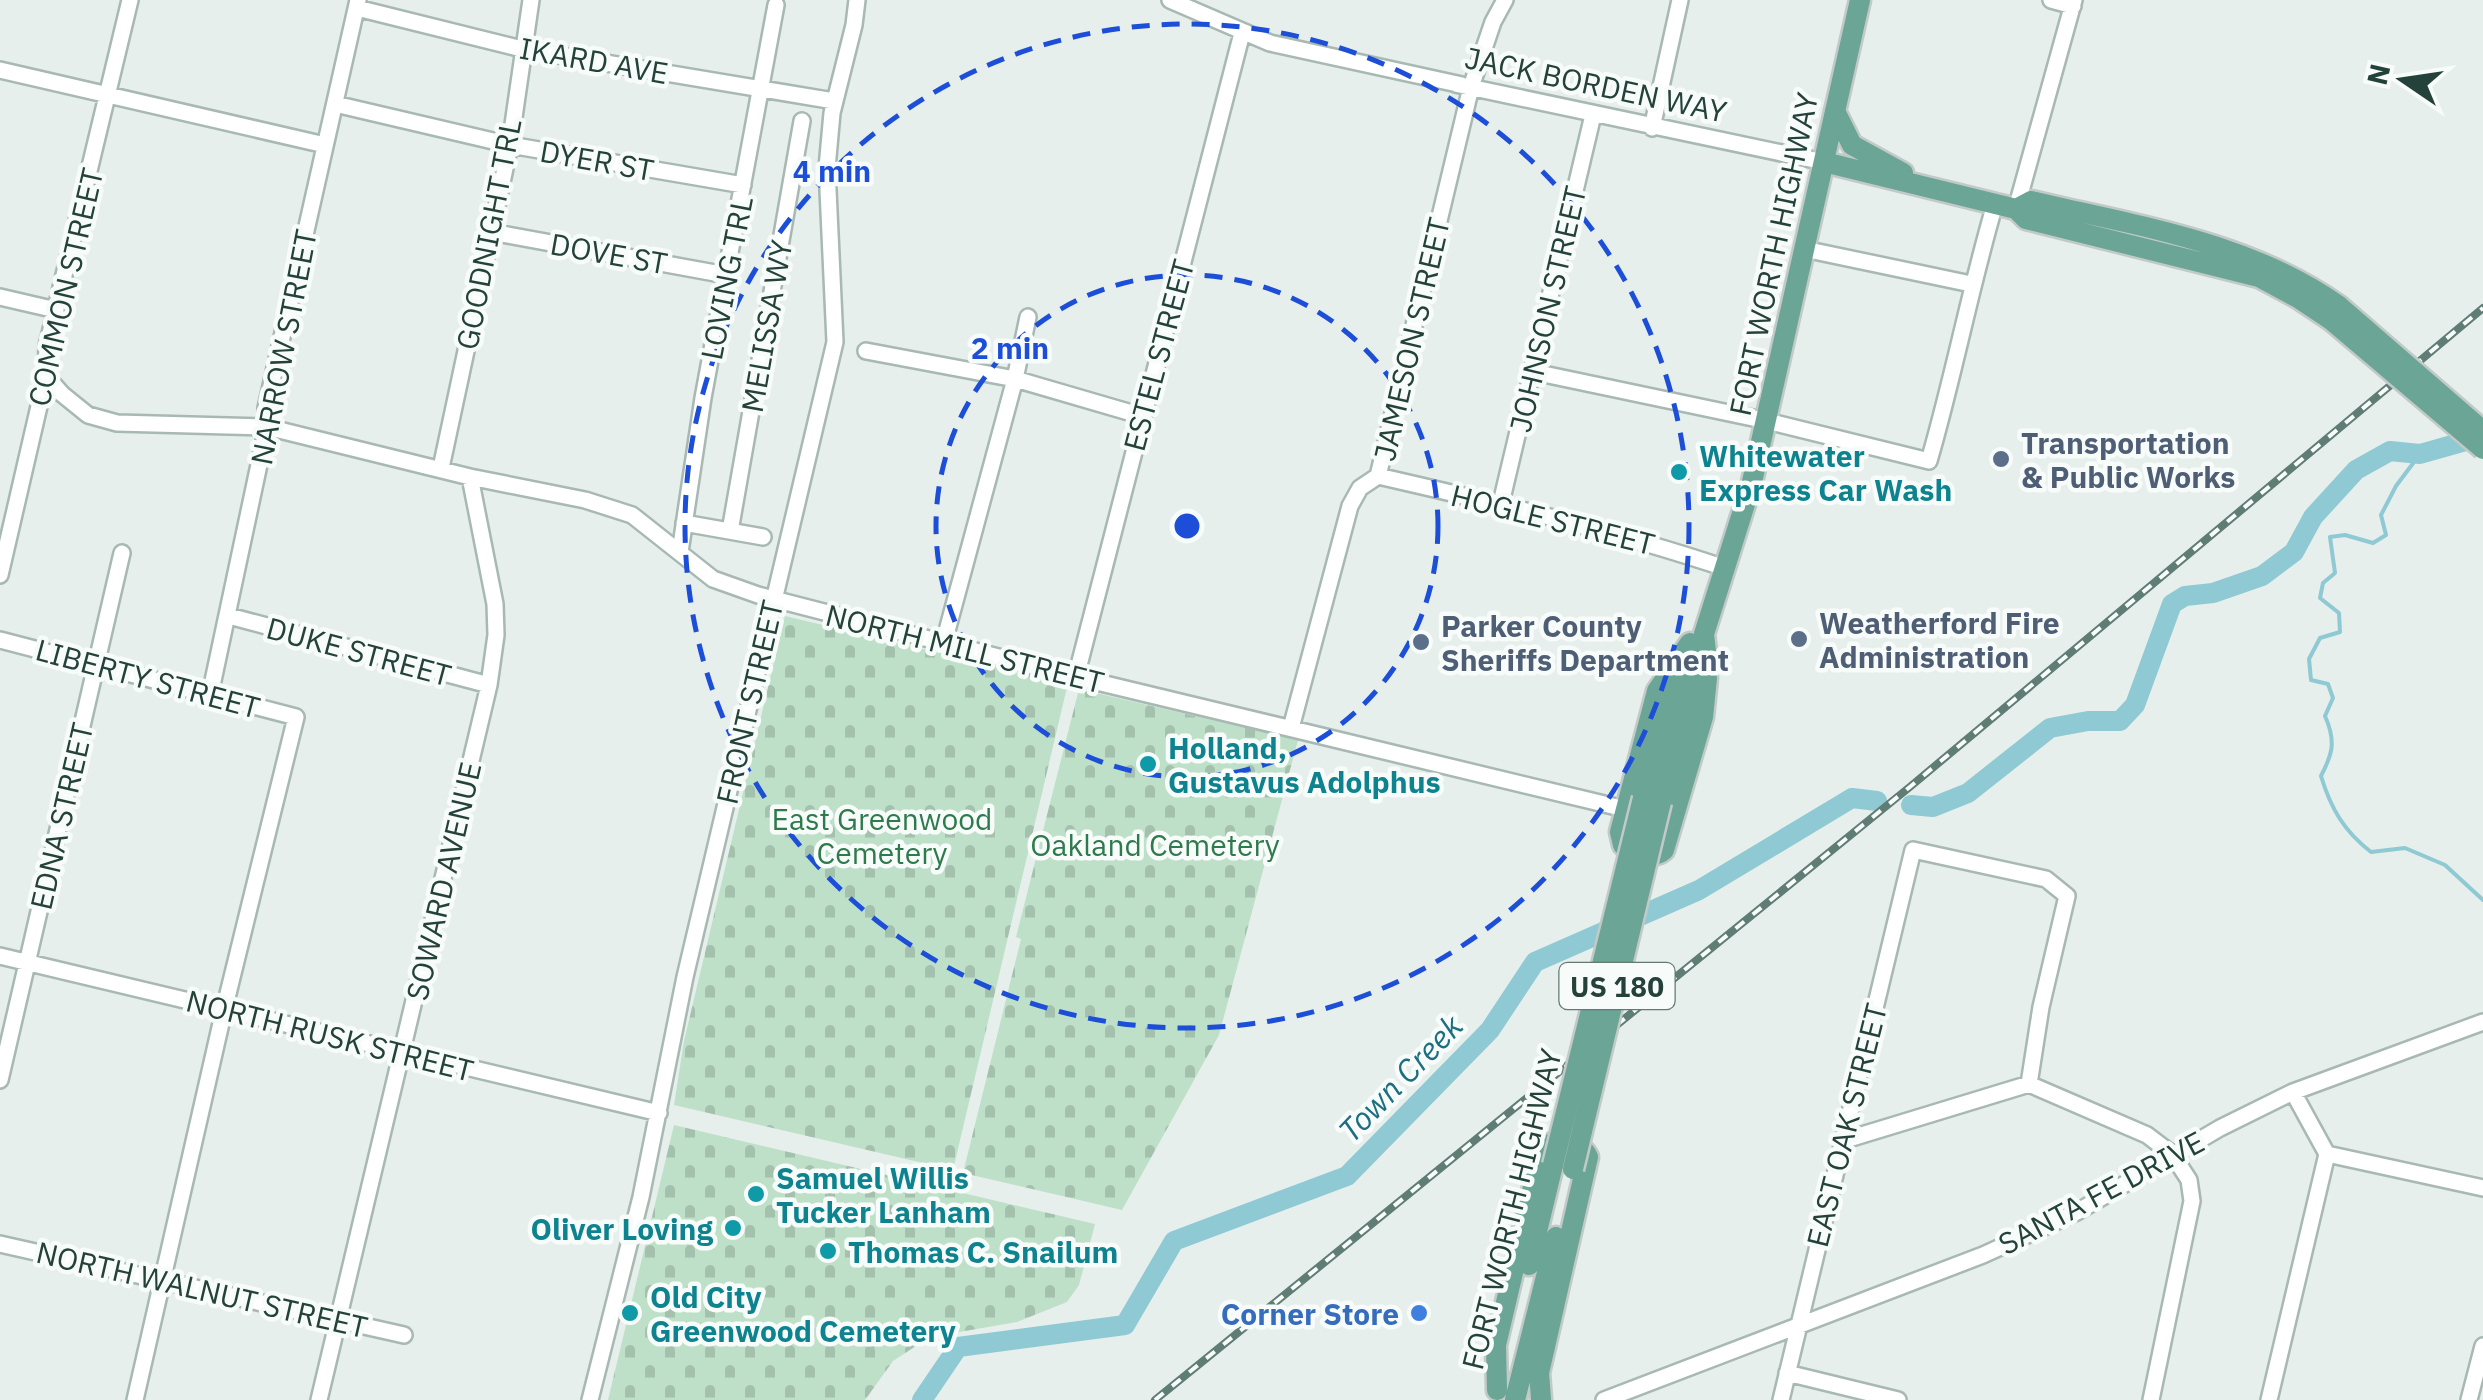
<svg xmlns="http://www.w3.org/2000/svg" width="2483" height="1400" font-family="'IBM Plex Sans',sans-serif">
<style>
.cemetery{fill:url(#cemetery-stones)}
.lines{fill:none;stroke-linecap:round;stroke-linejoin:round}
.stream{stroke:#8ec9d4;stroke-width:4}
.river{stroke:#8ec9d4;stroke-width:20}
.minor-casing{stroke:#a8b8b2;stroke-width:20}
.major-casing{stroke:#c2cac8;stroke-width:25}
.minor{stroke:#fff;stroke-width:15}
.major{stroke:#6aa596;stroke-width:20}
.rail-casing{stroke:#5f7d75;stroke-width:8}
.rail{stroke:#f7fbf9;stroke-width:4;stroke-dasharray:11;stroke-linecap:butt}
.major-bridge-casing{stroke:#c2cac8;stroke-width:25;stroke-linecap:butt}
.major-bridge{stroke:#6aa596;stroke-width:20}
.ring{fill:none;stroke:#1d4ed8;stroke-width:5;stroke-dasharray:18 12}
.service-dot{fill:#5c6f8a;stroke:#f7fbf9;stroke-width:4}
.culture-dot{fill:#0f9aa8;stroke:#f7fbf9;stroke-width:4}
.shop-dot{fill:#3f7fe0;stroke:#f7fbf9;stroke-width:4}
.labels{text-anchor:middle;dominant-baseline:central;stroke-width:9;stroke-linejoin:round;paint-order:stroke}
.shield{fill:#f7fbf9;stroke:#637a73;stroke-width:2.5}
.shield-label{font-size:28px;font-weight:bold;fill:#24423a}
.street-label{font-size:30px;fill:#24423a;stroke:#f7fbf9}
.service-label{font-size:30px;font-weight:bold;fill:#4e5e75;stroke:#f7fbf9;text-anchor:start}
.culture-label{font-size:30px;font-weight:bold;fill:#0d838f;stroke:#f7fbf9;text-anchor:start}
.park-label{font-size:30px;fill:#2d7a4b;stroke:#f7fbf9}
.shop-label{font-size:30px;font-weight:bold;fill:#366cbe;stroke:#f7fbf9;text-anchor:end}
.water-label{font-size:32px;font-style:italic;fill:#1c6f80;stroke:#f7fbf9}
.centre{fill:#1d4ed8;stroke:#f7fbf9;stroke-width:5}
.ring-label{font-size:30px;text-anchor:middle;font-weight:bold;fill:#1d4ed8;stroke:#f7fbf9;stroke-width:9;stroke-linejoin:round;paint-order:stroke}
</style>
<defs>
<pattern id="cemetery-stones" width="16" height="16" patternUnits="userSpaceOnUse" patternTransform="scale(2.5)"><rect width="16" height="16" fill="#bfe0c8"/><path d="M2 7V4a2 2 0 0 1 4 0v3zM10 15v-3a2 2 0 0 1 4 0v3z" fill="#a4c1ad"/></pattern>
</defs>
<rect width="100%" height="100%" fill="#e6efeb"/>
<!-- cemetery -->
<path class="cemetery" d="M785 616 1068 683 953 1170 674 1105 684 1041Z
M1079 689 1298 740 1219 1035 1122 1210 963 1173 1021 939 1016 937Z
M674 1125 1095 1224 1079 1285 1067 1302 1017 1322 942 1335 919 1344 893 1361 865 1400H608Z"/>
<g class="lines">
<!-- stream -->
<path class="stream" d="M2420 454 2396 486 2381 515 2386 535 2373 543 2345 535 2330 537 2335 573 2323 583 2320 598 2339 613 2340 632 2320 638 2309 659 2311 680 2328 684 2333 698 2325 716C2336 741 2333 753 2321 776 2331 809 2344 831 2371 852L2405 848 2445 865 2483 900"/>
<!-- river -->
<path class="river" d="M1911 805 1933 807 1968 793 2050 728 2088 721H2120L2135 705 2172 604 2185 596 2213 593 2262 576 2294 552 2313 517 2356 470 2390 451 2420 454 2483 436
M922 1400 958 1347 1125 1325 1174 1241 1347 1176 1490 1030 1535 962 1699 890 1852 798 1877 801"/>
<defs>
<path id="minor" d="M1170 0 1270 43 1462 85
M2051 0 2073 6
M357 8 522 49 834 101
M0 70 325 145
M1455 84 1824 162
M335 104 510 145 743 185
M1652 128 1680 0
M2016 209 2074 0
M491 232 726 275
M1804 249 1971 284
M0 297 56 310
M866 351 1015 379 1142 416
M1534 372 1767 421 1929 461C1954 375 1970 289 1995 204
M46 376 62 394 88 415 117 423 267 427 470 477 585 500 632 515 713 579 758 595 1076 677 1625 809
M441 468 510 145 531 0
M1378 476C1496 503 1611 530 1725 568
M1501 503 1593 115
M684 523 763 537
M730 531 802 121
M680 552 703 398 776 5
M0 575 46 376 47 346 130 0
M229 616 489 685
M0 640 296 717 224 1010 135 1400
M944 642 1015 379 1028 317
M1076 677 1242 33
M210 695 267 427 266 408 358 0
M1291 728 1350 506 1360 488 1378 476 1471 87 1493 22 1505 0
M0 956 659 1113
M0 1080 122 553
M2293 1092 2327 1154 2483 1188
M1842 1141 2029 1084 2147 1135 2172 1154 2189 1180 2192 1201 2151 1400
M0 1244 404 1335
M1787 1373 1898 1400
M319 1400 489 685 496 635 495 604 470 477
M590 1400 641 1197 685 977 835 342 827 168 832 113 854 25 857 0
M1604 1400 1983 1255 2077 1212 2220 1128 2293 1092 2483 1022
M1781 1400 1913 850 2046 879 2067 896 2041 1007 2029 1084
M2269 1400 2327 1154
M2469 1400 2483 1346"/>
<path id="major" d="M1835 111 1852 145 1903 173
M1824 162 2016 209 2026 219 2259 277 2298 298 2331 320
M2016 209 2031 201C2137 226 2249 242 2339 306
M1690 643 1657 691 1620 832 1623 845C1634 853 1653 860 1664 850L1703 717 1707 678
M1643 798 1686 658
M1661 802 1706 652 1704 634 1752 482 1860 0
M1529 1265 1553 1165
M1497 1390 1496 1345 1541 1153 1545 1146C1558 1139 1582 1143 1588 1157L1539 1373 1541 1399
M1515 1400 1556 1237"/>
</defs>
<!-- minor casing -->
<use href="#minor" class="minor-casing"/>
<!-- major casing -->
<use href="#major" class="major-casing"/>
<!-- minor -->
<use href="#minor" class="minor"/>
<!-- major -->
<use href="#major" class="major"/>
<defs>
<path id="rail" d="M1155 1400 1911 786 2483 308"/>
</defs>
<!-- rail casing -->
<use href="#rail" class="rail-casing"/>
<!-- rail -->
<use href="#rail" class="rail"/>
<defs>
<path id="major-bridge" d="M2339 306 2482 430
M2331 320 2483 449
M1553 1165 1643 798
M1573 1169 1661 802"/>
</defs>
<!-- major-bridge casing -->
<use href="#major-bridge" class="major-bridge-casing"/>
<!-- major-bridge -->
<use href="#major-bridge" class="major-bridge"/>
</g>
<!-- distance rings -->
<g class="ring">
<circle cx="1187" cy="526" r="251"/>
<circle cx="1187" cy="526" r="502"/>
</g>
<!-- markers -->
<g class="service-dot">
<circle cx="2001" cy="459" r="10"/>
<circle cx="1799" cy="639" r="10"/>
<circle cx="1421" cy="642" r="10"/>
</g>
<g class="culture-dot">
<circle cx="1679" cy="472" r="10"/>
<circle cx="1148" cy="764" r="10"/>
<circle cx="756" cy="1194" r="10"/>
<circle cx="733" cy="1228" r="10"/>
<circle cx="828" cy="1251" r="10"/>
<circle cx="630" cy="1313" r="10"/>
</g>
<circle class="shop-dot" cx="1419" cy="1313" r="10"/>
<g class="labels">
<!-- shield labels -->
<rect class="shield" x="1559.5" y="963" width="115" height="46" rx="8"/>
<g class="shield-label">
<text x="1617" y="986">US 180</text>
</g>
<!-- street labels -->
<g class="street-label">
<text transform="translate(594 60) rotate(10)">IKARD AVE</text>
<text transform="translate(1596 84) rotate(12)">JACK BORDEN WAY</text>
<text transform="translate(597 160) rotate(10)">DYER ST</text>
<text transform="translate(488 234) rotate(-79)">GOODNIGHT TRL</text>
<text transform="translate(609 253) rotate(10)">DOVE ST</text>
<text transform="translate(1773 254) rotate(-78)">FORT WORTH HIGHWAY</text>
<text transform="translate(726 278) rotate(-79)">LOVING TRL</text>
<text transform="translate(65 287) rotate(-77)">COMMON STREET</text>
<text transform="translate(1547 309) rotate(-77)">JOHNSON STREET</text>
<text transform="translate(766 326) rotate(-80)">MELISSA WY</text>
<text transform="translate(1411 339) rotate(-77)">JAMESON STREET</text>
<text transform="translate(283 347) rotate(-79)">NARROW STREET</text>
<text transform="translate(1158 355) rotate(-75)">ESTEL STREET</text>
<text transform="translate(1553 519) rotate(14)">HOGLE STREET</text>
<text transform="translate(965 648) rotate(14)">NORTH MILL STREET</text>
<text transform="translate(359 651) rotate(15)">DUKE STREET</text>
<text transform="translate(148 678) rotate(15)">LIBERTY STREET</text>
<text transform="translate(749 702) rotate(-77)">FRONT STREET</text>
<text transform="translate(61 816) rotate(-77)">EDNA STREET</text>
<text transform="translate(443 881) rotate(-77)">SOWARD AVENUE</text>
<text transform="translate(330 1035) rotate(14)">NORTH RUSK STREET</text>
<text transform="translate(1846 1125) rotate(-76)">EAST OAK STREET</text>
<text transform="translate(2101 1192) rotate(-28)">SANTA FE DRIVE</text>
<text transform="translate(1511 1209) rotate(-76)">FORT WORTH HIGHWAY</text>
<text transform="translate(202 1289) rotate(13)">NORTH WALNUT STREET</text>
</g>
<!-- service labels -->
<g class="service-label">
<text x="2021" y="442">Transportation<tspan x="2021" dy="34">&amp; Public Works</tspan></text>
<text x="1819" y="622">Weatherford Fire<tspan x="1819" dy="34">Administration</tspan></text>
<text x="1441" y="625">Parker County<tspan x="1441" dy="34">Sheriffs Department</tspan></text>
</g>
<!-- culture labels -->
<g class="culture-label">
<text x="1699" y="455">Whitewater<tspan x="1699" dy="34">Express Car Wash</tspan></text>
<text x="1168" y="747">Holland,<tspan x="1168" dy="34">Gustavus Adolphus</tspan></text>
<text x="776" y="1177">Samuel Willis<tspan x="776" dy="34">Tucker Lanham</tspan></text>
<text x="713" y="1228" text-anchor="end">Oliver Loving</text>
<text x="848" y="1251">Thomas C. Snailum</text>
<text x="650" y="1296">Old City<tspan x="650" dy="34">Greenwood Cemetery</tspan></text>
</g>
<!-- park labels -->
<g class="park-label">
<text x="882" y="818">East Greenwood<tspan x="882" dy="34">Cemetery</tspan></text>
<text x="1155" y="844">Oakland Cemetery</text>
</g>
<!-- shop labels -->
<g class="shop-label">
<text x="1399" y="1313">Corner Store</text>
</g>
<!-- water labels -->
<g class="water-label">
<text transform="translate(1400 1078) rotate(-46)">Town Creek</text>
</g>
</g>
<circle cx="1187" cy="526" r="15" class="centre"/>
<g class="ring-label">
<text x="832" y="182">4 min</text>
<text x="1010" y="359">2 min</text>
</g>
<!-- north arrow -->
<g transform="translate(2403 80) rotate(283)" stroke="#f7fbf9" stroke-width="8" paint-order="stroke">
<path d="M0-8L18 38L0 25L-18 38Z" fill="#24423a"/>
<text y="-15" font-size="28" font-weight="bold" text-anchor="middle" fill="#24423a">N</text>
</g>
</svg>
